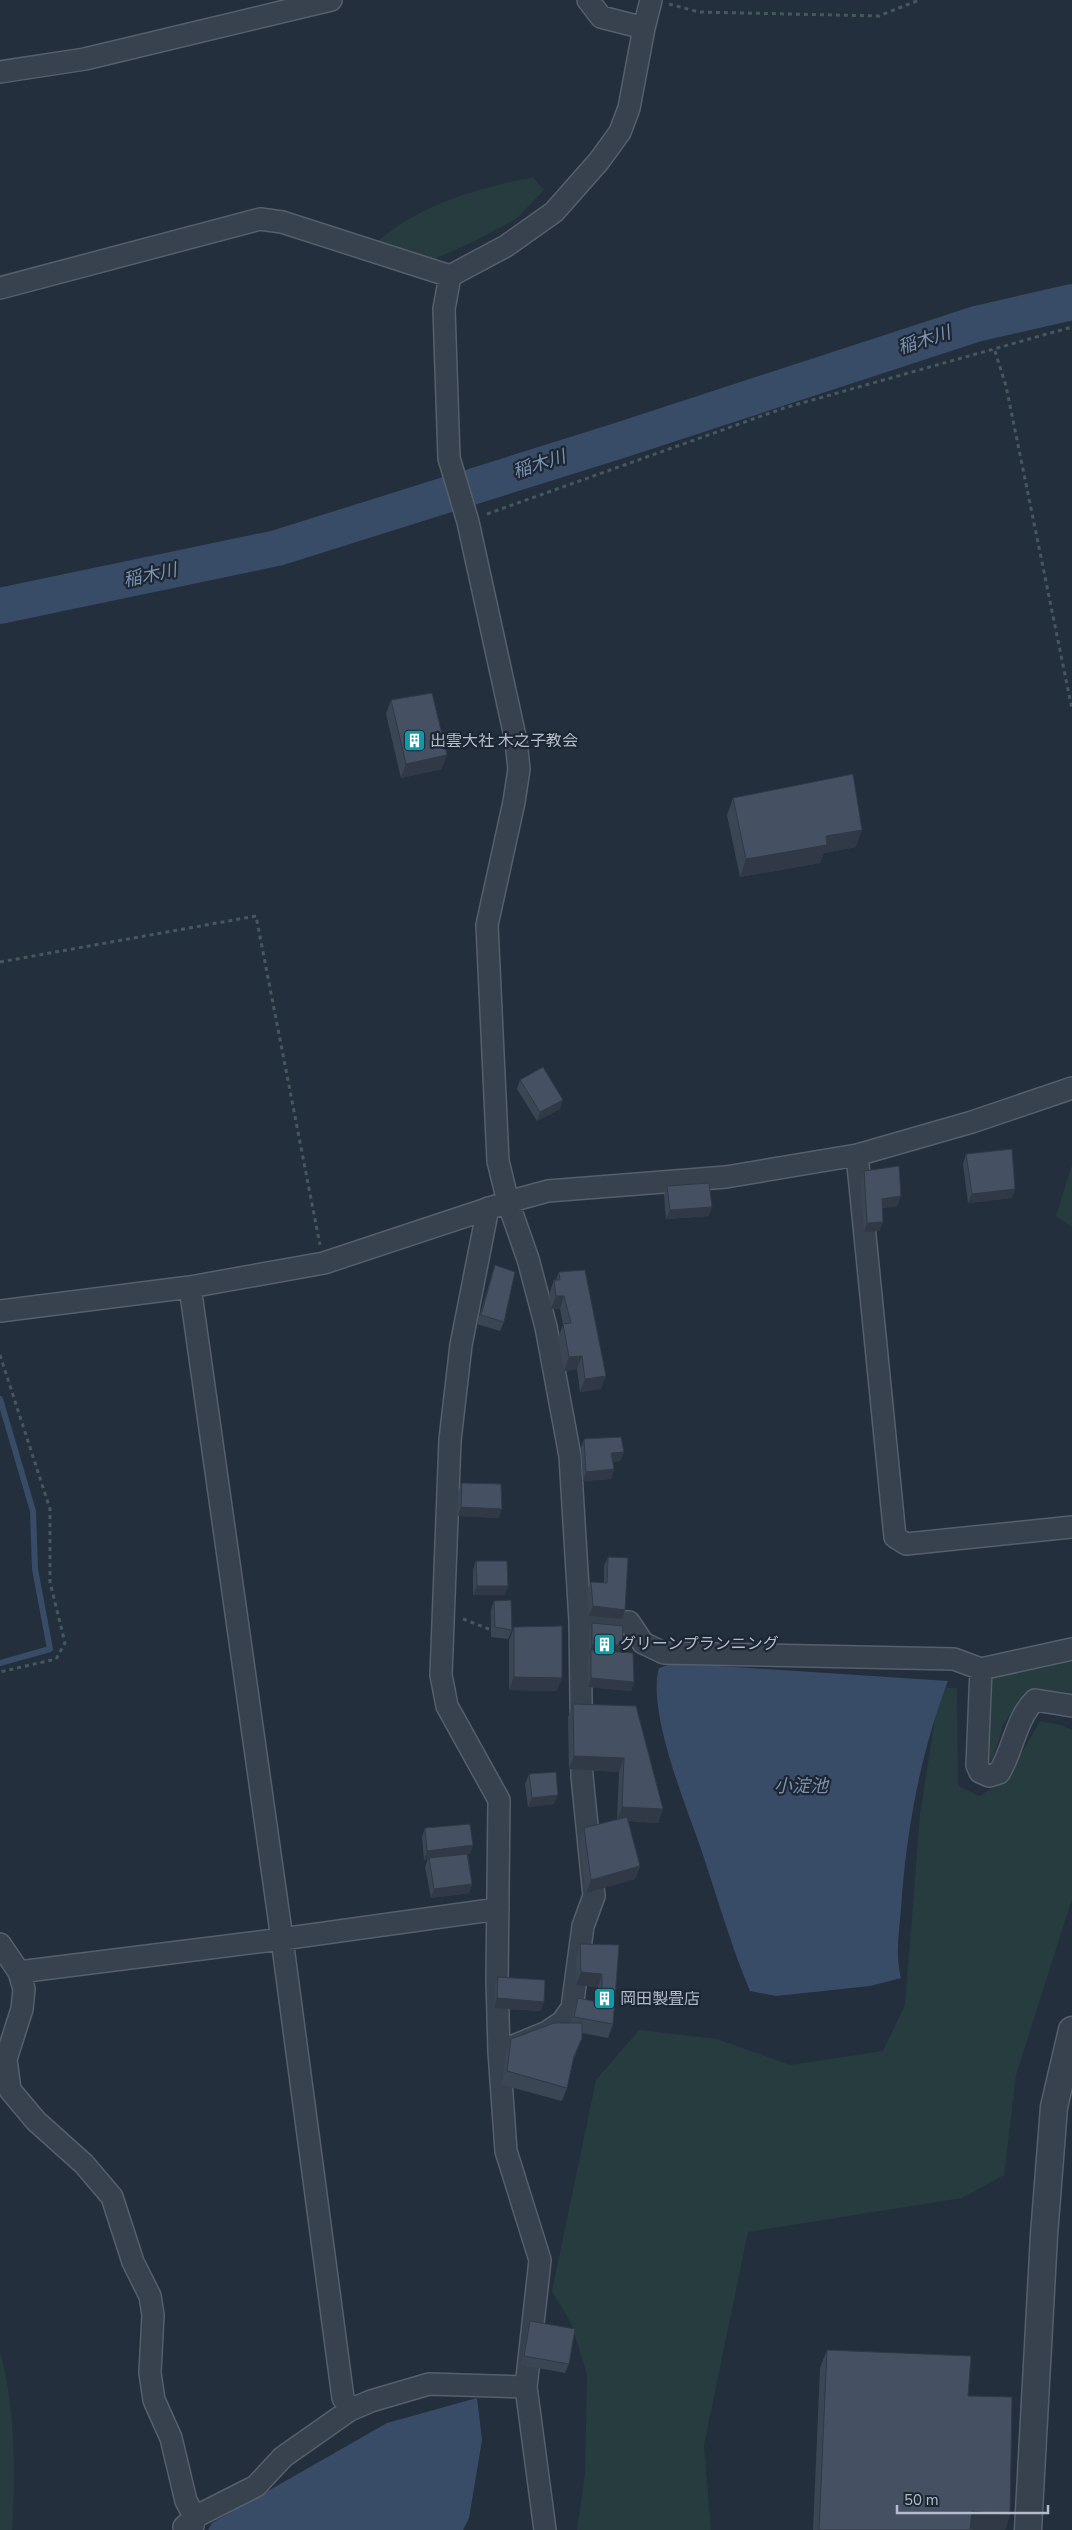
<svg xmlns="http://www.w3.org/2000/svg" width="1072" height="2530" font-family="'Nunito Sans','Noto Sans JP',sans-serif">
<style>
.green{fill:#263c3f}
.water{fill:#394c67}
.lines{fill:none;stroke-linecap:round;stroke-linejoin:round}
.stream{stroke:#394c67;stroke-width:6}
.river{stroke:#394c67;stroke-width:36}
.minor-casing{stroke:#565f6c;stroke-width:24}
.tertiary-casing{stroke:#565f6c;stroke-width:29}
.path{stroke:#44595c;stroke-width:3;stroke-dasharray:4 4;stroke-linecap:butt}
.minor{stroke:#38414e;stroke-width:21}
.tertiary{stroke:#38414e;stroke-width:26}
.wall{fill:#3b4654}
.shaded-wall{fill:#303945}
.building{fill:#455162;stroke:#303945}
.labels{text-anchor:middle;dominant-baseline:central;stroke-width:4.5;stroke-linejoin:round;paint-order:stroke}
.poi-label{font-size:16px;fill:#b4bcc9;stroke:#1d2633;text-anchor:start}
.water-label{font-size:18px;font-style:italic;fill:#7c92b1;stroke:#1d2633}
</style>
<rect width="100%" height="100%" fill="#242f3e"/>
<!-- green -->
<path class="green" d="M533 177 544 190 516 219 471 243 425 263 373 246C416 205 476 189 533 177Z
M1072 1165V1227L1056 1216Z
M1072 1657V1694L1025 1692 1003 1725 994 1756 989 1764 984 1758 990 1680Z
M943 1688H957L958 1786 980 1796 1008 1777 1040 1721 1061 1725 1072 1730V1899L1016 2075 1004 2175 962 2198 748 2232 704 2445 711 2530H577L585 2474 587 2374 571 2323 552 2291 596 2080 639 2030 717 2039 790 2065 883 2051 905 2005 920 1814 935 1719Z
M0 2351C15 2408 16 2472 12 2530H0Z"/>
<!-- water -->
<path class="water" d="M674 1663 948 1681C920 1754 906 1832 901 1909 899 1933 895 1955 901 1978L870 1986 776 1996 750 1991C730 1943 716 1893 699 1843 684 1801 647 1709 659 1668Z
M477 2398 482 2440 469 2518 463 2530H208L212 2523 387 2423Z"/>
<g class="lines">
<!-- stream -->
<path class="stream" d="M0 1399 33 1511 35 1569 50 1649 0 1663"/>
<!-- river -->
<path class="river" d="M0 606 277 548 621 440 976 324 1072 302"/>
<defs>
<path id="minor" d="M588 0 601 17 644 28
M0 72 85 59 331 0
M450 276 444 309 449 458 468 522 516 741 519 769 514 802 487 925 498 1161 508 1202 528 1259 546 1327 570 1456 580 1621 582 1776 594 1896 583 1926 572 2008 562 2022 547 2032 499 2052
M0 288 260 219 282 222 450 276 506 246 554 212 599 161 620 132 629 108 644 28 651 0
M857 1155 895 1537 906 1544 1072 1527
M488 1208 461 1345 450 1440 441 1675 447 1706 499 1800 497 1980 499 2052 506 2151 540 2260 526 2387 545 2530
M190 1287 282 1939 343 2398 350 2410
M0 1311 190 1287 324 1263 508 1202 548 1191 726 1177 857 1155 972 1122 1072 1088
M580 1621 629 1622 643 1643 664 1653 954 1659 981 1669 1072 1649
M981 1669 977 1765 980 1772 989 1776 999 1773C1013 1751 1016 1718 1035 1700L1072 1706
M0 1944 19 1972 24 1989 22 2009 6 2059 10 2090 36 2121 84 2164 112 2197 133 2262 150 2296 153 2315 150 2373 154 2400 171 2438 186 2501 195 2517 192 2530
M19 1972 282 1939 498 1909
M184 2527 195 2517 256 2486 283 2457 350 2410 371 2401 429 2384 526 2387"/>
<path id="tertiary" d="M1028 2530 1044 2235 1054 2107 1072 2030"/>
</defs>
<!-- minor casing -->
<use href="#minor" class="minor-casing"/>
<!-- tertiary casing -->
<use href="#tertiary" class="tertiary-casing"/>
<!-- path -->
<path class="path" d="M669 4 699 12 879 16 919 0
M995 351 1006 386 1072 709
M487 514 784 408 1072 327
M0 962 256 916 320 1245
M0 1355 50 1509V1582L65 1643 56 1659 0 1672
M463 1619 494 1631"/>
<!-- minor -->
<use href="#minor" class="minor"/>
<!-- tertiary -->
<use href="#tertiary" class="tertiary"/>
</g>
<!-- wall -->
<path class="wall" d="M391 700 442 769 401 778 386 714Z
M733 798 856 847 824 853 820 863 740 877 727 815Z
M520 1080 560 1109 537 1121 517 1089Z
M966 1154 1015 1189 1012 1198 968 1203 963 1164Z
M864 1171 901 1196 897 1206 882 1208 883 1222 879 1231 864 1232 860 1180Z
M667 1186 709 1216 666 1219 664 1195Z
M495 1265 504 1322 500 1331 477 1324Z
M559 1272 601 1389 580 1392 577 1369 564 1371 558 1338 563 1325 560 1309H551L549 1294 554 1280H556Z
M584 1439 624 1452 620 1461 613 1462 614 1469 611 1479 583 1481 581 1448Z
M462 1483 499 1518 458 1516V1492Z
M608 1557 622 1619 589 1616 587 1591 591 1582H604V1566Z
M476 1561 505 1595H473V1570Z
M494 1601 512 1630 508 1639 491 1637V1610Z
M592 1623 620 1652 634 1682 631 1691 588 1687V1659L590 1654H589V1632Z
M514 1627 557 1691 509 1690V1640Z
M573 1704 636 1706 663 1809 658 1823 628 1821 640 1866 635 1879 586 1893 579 1842 584 1828 617 1820 619 1772 569 1769 568 1717Z
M529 1774 554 1804 528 1807 525 1784Z
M425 1828 473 1845 470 1854H468L472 1884 469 1893 431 1898 425 1867 428 1859 424 1860 422 1837Z
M580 1944 619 1945 613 2024 608 2038 582 2033V2038L573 2061 567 2088 562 2101 502 2085 506 2053 511 2039 571 2023 573 2012 578 1998 597 2002 598 1987 576 1985V1957Z
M498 1977 541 2011 494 2008 495 1986Z
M530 2321 569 2364 565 2373 521 2365 527 2330Z
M827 2350 968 2396 1010 2515 1005 2530H813L820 2368Z"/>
<!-- shaded-wall -->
<path class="shaded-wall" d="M447 755 442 769 401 778 406 764Z
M862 830 856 847 824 853 820 863 740 877 746 859 826 836Z
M563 1100 560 1109 537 1121 540 1112Z
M1015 1189 1012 1198 968 1203 972 1194Z
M901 1196 897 1206 879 1208 882 1199Z
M712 1207 709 1216 666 1219 670 1210Z
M883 1222 879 1231 864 1232 867 1223Z
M556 1296H564L560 1309H551Z
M582 1356 577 1369 564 1371 569 1357Z
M606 1376 601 1389 580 1392 585 1379Z
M624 1452 620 1461 608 1463 611 1453Z
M614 1469 611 1479 583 1481 586 1472Z
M461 1507 502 1509 499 1518 458 1516Z
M477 1586H508L505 1595H473Z
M593 1606 625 1610 622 1619 589 1616Z
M592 1645H622L619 1655 591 1650 590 1654H589Z
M514 1677 562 1678 557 1691 509 1690Z
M591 1678 634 1682 631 1691 588 1687Z
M574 1756 624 1758 619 1772 569 1769Z
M558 1795 554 1804 528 1807 532 1798Z
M622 1807 663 1809 658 1823 617 1820Z
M473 1845 470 1854 424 1860 427 1851Z
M640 1866 635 1879 586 1893 591 1880Z
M472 1884 469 1893 431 1898 434 1889Z
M581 1972 602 1974 598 1987 576 1985Z
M497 1998 544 2002 541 2011 494 2008Z
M972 2511 1010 2515 1005 2530H977L965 2529Z"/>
<!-- building -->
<path class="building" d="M432 693 447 755 406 764 391 700Z
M853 774 862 830 826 836 827 845 746 859 733 798Z
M543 1067 563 1100 540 1112 520 1080Z
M1012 1149 1015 1189 972 1194 966 1154Z
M899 1166 901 1196 882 1199 883 1222 867 1223 864 1171Z
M709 1183 712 1207 670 1210 667 1186Z
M495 1265 515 1272 504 1322 481 1315Z
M585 1270 606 1376 585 1379 582 1356 569 1357 563 1324 571 1323 564 1296H556L554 1280H560L559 1272Z
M621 1437 624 1452 611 1453 614 1469 586 1472 584 1439Z
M462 1483 501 1484 502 1509 461 1507Z
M608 1557 628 1558 625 1610 593 1606 591 1582 607 1583Z
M476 1561H507L508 1586H477Z
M511 1600 512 1630 495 1627 494 1601Z
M592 1623 623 1626 622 1645H592Z
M562 1626V1678L514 1677V1627Z
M591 1650 633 1653 634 1682 591 1678Z
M573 1704 636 1706 663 1809 622 1807 624 1758 574 1756Z
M556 1772 558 1795 532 1798 529 1774Z
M627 1817 640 1866 591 1880 584 1828Z
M470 1824 473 1845 427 1851 425 1828Z
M467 1854 472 1884 434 1889 429 1858Z
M580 1944 619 1945 613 2024 574 2017 578 1998 602 2003V1974L581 1972Z
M498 1977 545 1980 544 2002 497 1998Z
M554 2023H582V2038L574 2056 567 2088 507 2071 511 2039Z
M530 2321 575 2329 569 2364 524 2356Z
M827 2350 971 2356 968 2396 1012 2397 1010 2515 972 2511 970 2530H819Z"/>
<!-- icons -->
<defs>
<symbol id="building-square" viewBox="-11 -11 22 22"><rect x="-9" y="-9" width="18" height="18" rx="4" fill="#0f9aa8" stroke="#1d2633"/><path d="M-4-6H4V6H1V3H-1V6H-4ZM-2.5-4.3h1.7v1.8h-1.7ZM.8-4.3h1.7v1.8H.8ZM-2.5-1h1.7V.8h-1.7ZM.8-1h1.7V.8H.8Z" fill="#fff"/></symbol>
</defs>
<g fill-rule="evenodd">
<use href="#building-square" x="402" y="728" width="25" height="25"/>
<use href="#building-square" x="592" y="1632" width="25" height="25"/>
<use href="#building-square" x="592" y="1986" width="25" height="25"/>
</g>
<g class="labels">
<!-- poi labels -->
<g class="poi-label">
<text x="430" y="741">出雲大社 木之子教会</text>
<text x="620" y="1644">グリーンプランニング</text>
<text x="620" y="1999">岡田製畳店</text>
</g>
<!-- water labels -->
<g class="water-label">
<text transform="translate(924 340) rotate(-18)">稲木川</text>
<text transform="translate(539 464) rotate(-18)">稲木川</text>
<text transform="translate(150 575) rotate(-12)">稲木川</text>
<text x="801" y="1786">小淀池</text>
</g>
</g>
<!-- scale -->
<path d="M897 2505v8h151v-8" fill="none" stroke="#b4bcc9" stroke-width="2.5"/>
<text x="904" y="2505" font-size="15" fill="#b4bcc9" stroke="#1d2633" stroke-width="4" paint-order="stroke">50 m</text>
</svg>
